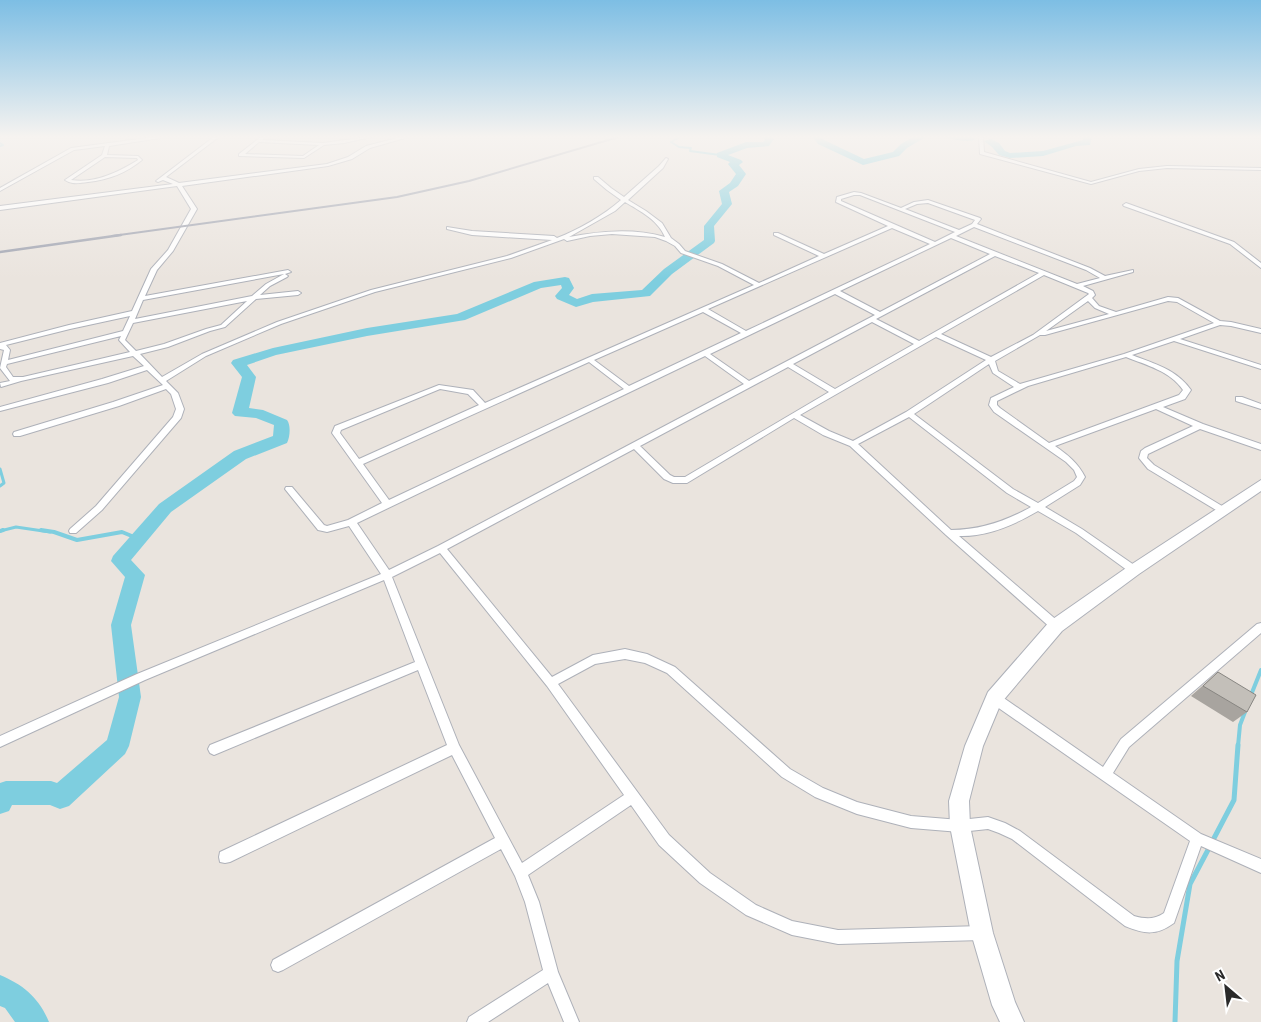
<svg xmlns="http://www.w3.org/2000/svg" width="1261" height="1022" font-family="'Roboto Condensed',sans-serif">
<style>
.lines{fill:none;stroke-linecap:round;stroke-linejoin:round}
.stream-far3{stroke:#7ecedf;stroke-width:2}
.stream-far2{stroke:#7ecedf;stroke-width:3}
.stream-far1{stroke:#7ecedf;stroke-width:4}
.stream{stroke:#7ecedf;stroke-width:5}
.river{fill:#7ecedf;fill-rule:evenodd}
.street-casing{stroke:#aeb1b9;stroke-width:2}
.secondary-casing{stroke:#aeb1b9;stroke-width:2}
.street{fill:#fff;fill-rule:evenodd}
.secondary{fill:#fff;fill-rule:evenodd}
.rail-far1{stroke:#a1a5b2;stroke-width:2}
.rail{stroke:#a1a5b2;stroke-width:2.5}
.wall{fill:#a8a49f}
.building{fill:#c3bfb9;stroke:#888682}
</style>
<rect width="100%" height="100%" fill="#eae4de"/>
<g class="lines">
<!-- stream-far3 -->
<path class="stream-far3" d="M672 136 680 137 671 142 679 147 691 148 690 151 720 155
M0 143 3 145 0 146"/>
<!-- stream-far2 -->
<path class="stream-far2" d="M0 469 4 483 0 486
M0 531 16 527 50 532"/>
<!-- stream-far1 -->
<path class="stream-far1" d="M41 530 54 532 77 540 122 532 139 539
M0 531 3 530
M1251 695 1261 670
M1238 746 1240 725 1245 712"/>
<!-- stream -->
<path class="stream" d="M1212 842 1234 800 1238 745
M1175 1022 1177 961 1190 884 1209 848"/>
<!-- river -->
<path class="river" d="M761 136H771L774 139 769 146 747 148 728 155 741 160 743 162 739 165 746 174 738 186 729 192 732 204 714 226 715 241 714 243 672 274 650 296 593 302 576 307 557 299 555 296 562 288 561 285 541 288 465 320 367 336 276 355 247 365 256 377 249 408 263 410 287 420C291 425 290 437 287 443L246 459 171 512 131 560 145 575 131 625 141 697 129 746 125 754 69 806 60 809 50 805H12L9 811 0 814V783L6 781H51L57 783 107 740 119 697 111 625 125 577 111 561 113 556 159 504 234 451 273 436 274 425 256 418 235 416 232 413 242 377 231 363 233 360 273 348 367 328 457 314 534 282 565 277 569 278 574 288 569 295 577 299 592 294 642 290 664 269 704 240V226L722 204 719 191 730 183 736 174 728 164 730 162 717 157V153L746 142H763L765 140Z
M812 136H820L824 140 864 159 893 152 901 144 915 136H923L924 138 907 148 899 156 863 165 818 144Z
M945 136H968L976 139C970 143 951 140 945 136Z
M1084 136H1092L1090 145 1076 146 1043 156 1010 158 999 155 992 147 984 141 991 139 999 143 1005 151 1010 153 1043 151 1083 140Z
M0 975C24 985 39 998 49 1022H15L5 1008 0 1006Z"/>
<defs>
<path id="street" d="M162 136H173L109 146 107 155 138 156 142 160C126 173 108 180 88 182 79 183 72 185 65 180L102 155 105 146 74 150 0 191V188L71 148ZM105 157 137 158 138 160C118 172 95 184 71 180Z
M215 136H220L166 177 179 183 327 164 348 157 366 146 405 136H412L370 148 352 159 328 166 182 186 197 209 173 251 157 270 145 296 288 270 291 272 285 274 288 276 287 277 270 286 260 295 298 291 301 293 298 295 256 299 225 327 210 331 168 347 140 354 162 377 202 354 277 322 371 290 507 256 552 240 472 235 447 229V227L472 231 554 236 557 238C578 230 604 215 621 200L607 190 594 179V177H598L611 188 624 197 659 166 666 158 668 159 663 168 628 200 646 211 662 223 671 238 679 244 685 251 722 264 759 283 819 256 774 235V233H778L824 254 888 226 836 202 837 197 854 192 861 193 901 208 914 202 928 200 980 218 981 219 977 224 1090 268 1105 276 1133 270V272L1083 286 1093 291 1095 295 1092 298 1099 306 1116 312 1168 297 1178 298 1220 321 1231 322 1261 329V333L1231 326 1220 325 1180 339 1261 365V369L1174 341 1132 355C1155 364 1176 369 1191 390L1185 399 1163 407 1203 424 1261 444V450L1200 429 1148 454 1147 458 1154 465 1227 509 1228 511 1227 513H1221L1148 469 1139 458 1141 451 1145 448 1193 426 1156 409 1055 446C1068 455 1078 463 1085 477L1080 485 1045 507 1082 529 1137 567 1139 570 1137 573H1131L1076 533 1038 511C1014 525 987 537 959 536L1060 623 1061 626 1060 629 1056 630 1052 629 946 535 850 446 823 435 794 418 687 483H673L664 479 634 449 447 549 552 677 593 655 625 649 647 654 675 667 790 769 823 788 857 802 911 816 960 820 988 817 1005 823 1020 831 1134 916C1145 919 1154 920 1164 913L1190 841 990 702 988 698 990 694 994 693 998 694 1103 767 1121 739 1257 624 1261 623V633L1129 747 1113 773 1201 834 1261 859V873L1201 846 1174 923C1156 936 1145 934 1125 926L1012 839 999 833 988 829 960 832 911 828 857 814 815 797 782 777 667 673 645 663 625 659 595 664 558 684 669 835 710 873 756 905 792 921 838 930 982 926 987 928 989 933 987 938 982 940 838 944 792 935 746 915 700 883 659 845 631 805 528 875 539 902 558 972 579 1022H564L548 983 488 1022H467L469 1017 543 970 525 902 515 876 501 849 283 970 278 972 273 970 271 965 273 960 495 838 452 755 230 862 225 863 220 862 219 857 220 852 447 745 418 670 214 755 210 753 208 749 210 745 415 662 384 580 145 680 0 747V736L137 674 381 574 349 526 327 532 318 530 285 489 286 487H292L324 525 327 526 348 520 382 503 332 433 335 426 439 385 473 390 485 403 754 285 718 266 681 253 675 246 666 241 655 237 612 234 590 236 567 241 564 239 511 258 375 292 281 324 206 356 166 381 178 393 184 409 181 418 102 510 76 533H70L69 531 70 529 96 506 173 417 176 409 171 394 166 389 119 406 20 436H14L13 434 14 432 113 402 163 385 147 370 108 383 0 411V407L102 379 144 366 133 356 21 381 1 387 0 383 10 381 0 368 4 350 0 349V343L69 325 132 311 151 269 168 250 191 209 177 186 0 210V206L173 184 163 180 158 182 156 181ZM854 195H860L955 232 935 242 841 201V199ZM625 202C640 211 658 220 665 237 633 228 601 231 569 237L615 211ZM928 203 975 220 972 224 959 230 905 209 917 204ZM974 227 1086 270 1100 278 1077 284 956 236ZM892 228 930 244 746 331 708 309ZM951 238 990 254 880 312 840 291ZM995 256 1039 273 919 341 876 319ZM284 274 266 284 252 296 135 319 143 300ZM1044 275 1088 293 1089 294 1033 335 991 357 941 334ZM835 294 875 315 749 381 710 354ZM247 301 221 325 206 329 164 344 136 351 125 340 133 323ZM1088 301 1095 308 1109 314 1046 331ZM1168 301 1177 302 1214 323 1124 354 1020 384 998 371 995 361 1040 335H1045ZM703 312 741 333 629 386 594 360ZM130 316 123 331 8 360 10 350 6 345 70 329ZM872 322 914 344 835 389 793 364ZM121 336 119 340 130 352 23 377H13L6 367 7 364ZM936 337 986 360 906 412 853 441 829 431 800 415ZM705 356 744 384 438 546 389 570 357 523ZM1126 357C1146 365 1170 371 1183 390L1179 395 1049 443 1000 408 997 405V401L1028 386ZM589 362 624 389 389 500 363 464ZM989 364 993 373 1014 387 991 398 989 405 994 412 1066 462 1074 470 1077 477 1074 481 1038 503 1013 489 914 414ZM788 367 829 392 685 477H674L670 475 640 446ZM440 389 468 394 479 405 359 459 340 433 341 430ZM909 417 1007 493 1031 507C1006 521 981 530 951 530L858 444ZM440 553 547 686 624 795 522 863 459 745 392 577Z
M262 136H266L262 140 323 143 375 136 344 143 324 145 304 158 239 156V154ZM259 142 319 145 303 156 245 154Z
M979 136H983L984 152 1091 182 1139 169 1167 166 1261 168V170L1167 168 1139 171 1091 184 980 154Z
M1126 203 1234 242 1261 263V268L1230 244 1124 206 1123 205Z
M1236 397H1242L1261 404V409L1236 401Z"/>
<path id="secondary" d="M1261 480V491L1139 574 1062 631 1001 703 983 746 969 801 970 826 993 933 1015 1002 1024 1022H1000L992 1005 971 933 950 826 949 801 965 746 988 692 1050 621 1129 566Z"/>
</defs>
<!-- street casing -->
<use href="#street" class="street-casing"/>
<!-- secondary casing -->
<use href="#secondary" class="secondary-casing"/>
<!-- street -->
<use href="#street" class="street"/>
<!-- secondary -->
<use href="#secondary" class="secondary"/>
<!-- rail-far1 -->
<path class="rail-far1" d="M112 236 397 197 469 181 622 136"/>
<!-- rail -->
<path class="rail" d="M0 252 121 235"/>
</g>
<!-- wall -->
<path class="wall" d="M1218 672 1247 712 1233 722 1191 696Z"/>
<!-- building -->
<path class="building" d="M1218 672 1256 695 1247 712 1203 686Z"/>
<!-- sky -->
<linearGradient id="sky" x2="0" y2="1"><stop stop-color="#7dbee4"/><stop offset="0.49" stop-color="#f6f3f0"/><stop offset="1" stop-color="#f6f3f0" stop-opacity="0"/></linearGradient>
<rect width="1261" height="279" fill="url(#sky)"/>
<!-- north arrow -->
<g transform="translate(1226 987) rotate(332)" stroke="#ffffff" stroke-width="4" paint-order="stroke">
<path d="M0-4L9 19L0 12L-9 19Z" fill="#2a2a2a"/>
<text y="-8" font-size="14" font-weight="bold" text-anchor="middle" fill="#2a2a2a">N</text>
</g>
</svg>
